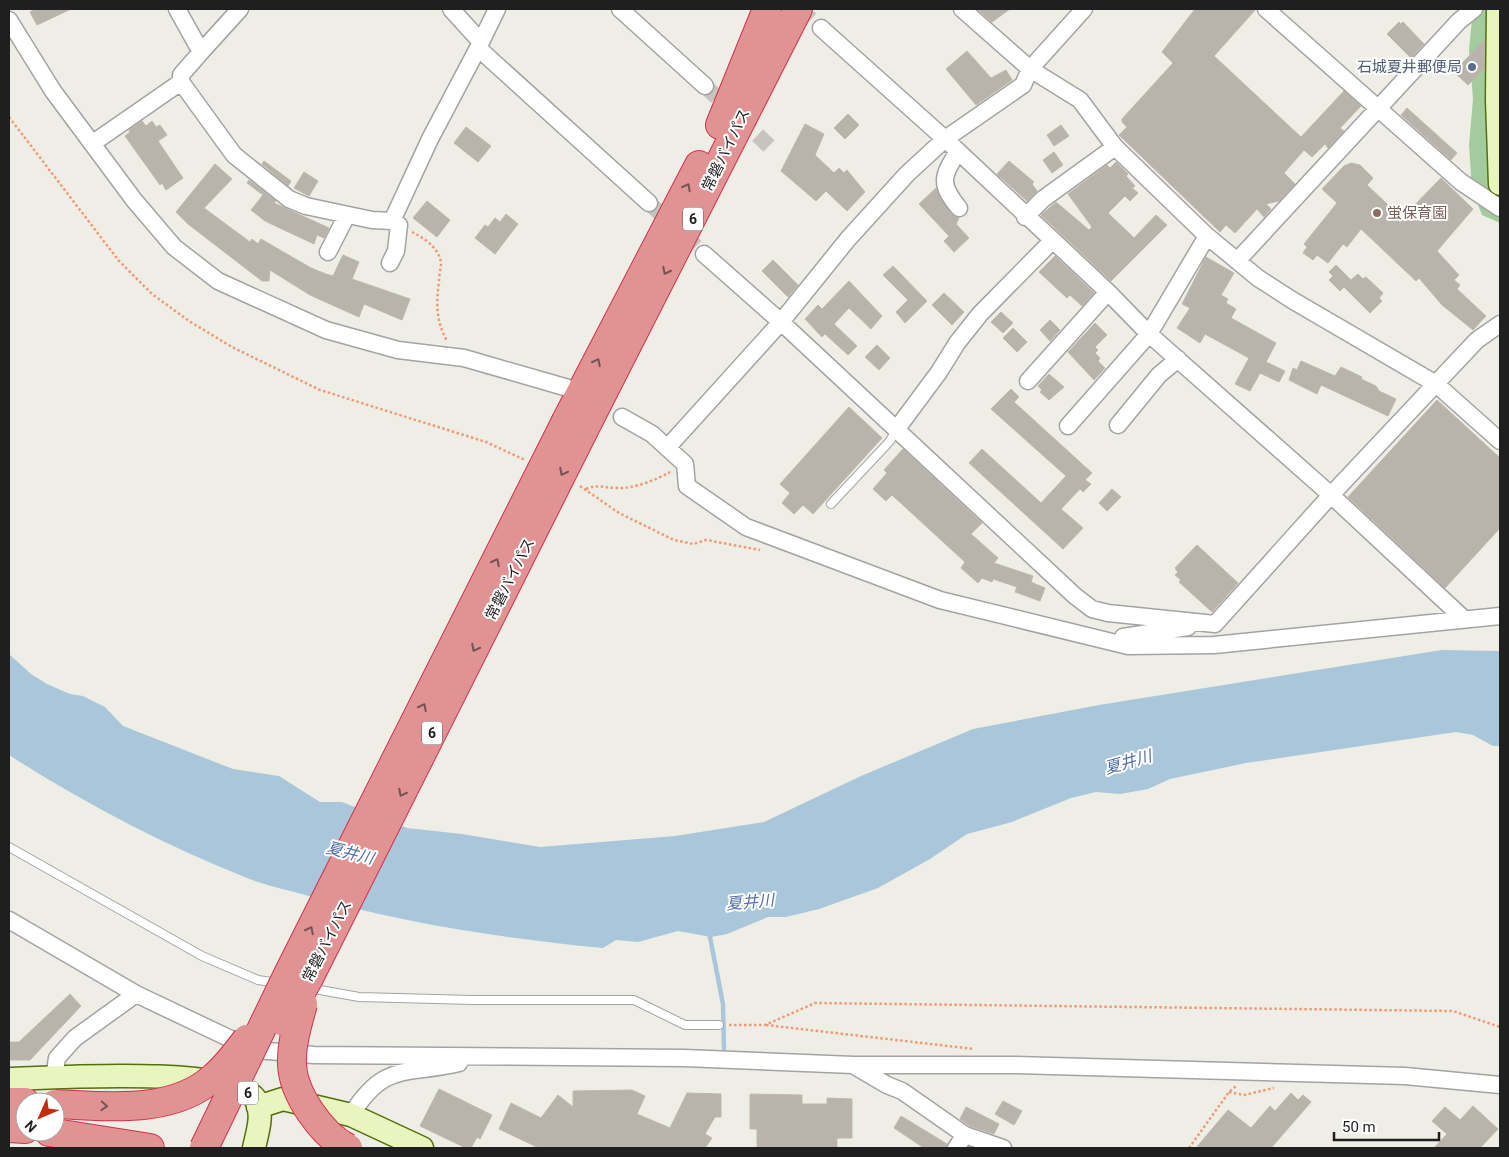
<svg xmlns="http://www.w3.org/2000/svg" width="1509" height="1157" font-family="Roboto,'Noto Sans JP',sans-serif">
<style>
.forest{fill:#a3cc9d}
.water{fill:#a9c6da}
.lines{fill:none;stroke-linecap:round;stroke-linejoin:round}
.stream{stroke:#a9c6da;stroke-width:4.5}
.building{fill:#b8b4ac;stroke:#c0b7a9}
.street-tunnel{stroke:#c5c5be;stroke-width:16;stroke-dasharray:16 8;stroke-linecap:butt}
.lane-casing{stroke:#a3a3a3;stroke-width:10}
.street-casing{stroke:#a3a3a3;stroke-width:19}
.secondary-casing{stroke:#53700c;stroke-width:25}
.highway-casing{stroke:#cf314b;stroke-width:30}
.path{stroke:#f19875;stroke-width:2.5;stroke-dasharray:2.5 2.5;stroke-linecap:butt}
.lane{stroke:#fff;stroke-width:8}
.street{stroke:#fff;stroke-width:16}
.secondary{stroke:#e9f5be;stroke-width:22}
.highway{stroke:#e19394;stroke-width:28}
.highway-bridge-casing{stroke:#cf314b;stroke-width:30;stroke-linecap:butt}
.highway-bridge{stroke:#e19394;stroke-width:28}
.oneway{stroke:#765354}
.service-dot{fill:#5c6f8a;stroke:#fff;stroke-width:2}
.education-dot{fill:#8d6e63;stroke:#fff;stroke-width:2}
.labels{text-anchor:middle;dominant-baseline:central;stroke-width:4;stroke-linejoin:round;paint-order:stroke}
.shield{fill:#fff;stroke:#626262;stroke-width:1}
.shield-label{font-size:14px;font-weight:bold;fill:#1f1f1f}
.service-label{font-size:15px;fill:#4e5e75;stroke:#fff;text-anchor:end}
.street-label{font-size:15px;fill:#1f1f1f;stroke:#fff}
.education-label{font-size:15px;fill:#785e54;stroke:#fff;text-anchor:start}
.water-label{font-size:16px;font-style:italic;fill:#516ea9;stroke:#fff}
</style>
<rect width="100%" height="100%" fill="#efeee6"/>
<!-- forest -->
<path class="forest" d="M1473 9H1500V223L1482 215 1472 189 1469 145 1473 99 1469 50Z"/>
<!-- water -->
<path class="water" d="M1442 650 1500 651V746H1493L1473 735 1456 732 1246 763 1170 779 1148 789 1120 794 1096 792 1071 798 1012 822 967 834 930 859 878 888 819 909 786 917H768L727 934 711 937 678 931 638 942 616 940 603 948C503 938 405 924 309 896 288 890 267 886 247 878 164 845 84 803 9 755V654L31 674 47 684 70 694 83 696 105 707 123 726 233 769 279 776 320 802H342L407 828 462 834 540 847 675 836 764 822 861 776 973 729 1099 705Z"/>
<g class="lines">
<!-- stream -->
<path class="stream" d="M709 932 723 1004 724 1049"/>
</g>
<!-- building -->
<path class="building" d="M36 9H71L37 25 30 12Z
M977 9H1010L992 22Z
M1195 9H1256L1214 56 1301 137 1344 91 1361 106 1340 128 1344 131 1328 148 1325 144 1312 157 1304 150 1284 173 1295 184 1279 201 1266 204 1271 209 1264 217 1257 209 1235 233 1226 225 1220 232 1119 135 1127 127 1122 122V119L1173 63 1162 52Z
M1399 22 1401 24 1403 22 1424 44 1411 58 1387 34Z
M1485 39 1484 69 1468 85 1454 72Z
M967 51 991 78 1006 70 1012 80 976 105 946 69Z
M1407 108 1457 153 1451 160 1401 115Z
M848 114 859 125 845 139 834 128Z
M142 121 146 126 152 121 156 127 160 125 167 135 158 141 183 178 166 190 162 183 160 185 125 136 130 132 129 130Z
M805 124 824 134 815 155 834 173 839 168 844 173 847 170 865 192 847 211 826 191 816 201 781 171Z
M1061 125 1069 136 1054 146 1047 135Z
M466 127 491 146 478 162 454 143Z
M1054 152 1063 165 1052 173 1043 160Z
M264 161 291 181 288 186 262 164Z
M1009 161 1034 182 1032 184 1037 191 1027 201 997 174Z
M1116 162 1128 174 1126 176 1135 186 1132 188 1138 193 1130 201 1125 196 1108 213 1134 238 1156 215 1167 225 1111 281 1041 215 1056 202 1089 230 1092 227 1068 194 1107 165 1110 168Z
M1351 163 1360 165 1373 178 1367 185 1402 218 1441 178 1473 209 1437 251 1459 275 1454 280 1460 285 1457 289 1486 316 1473 330 1442 305 1419 278 1416 281 1361 229 1347 247 1343 244 1328 263 1317 255 1313 260 1303 253 1307 247 1304 244 1337 203 1322 189 1344 166Z
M215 164 232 179 204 208 250 242 252 239 258 244 261 239 311 268 326 274 333 276 343 255 359 262 352 279 410 299 402 320 364 304 359 317 310 295 270 270 269 281H262L188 224 176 212Z
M304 172 318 181 309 196 294 188Z
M249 180 276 201 274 203 329 228 324 238 317 235 314 244 265 221 251 210 263 195 247 183Z
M936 188 951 214 959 218 956 224 969 238 954 252 944 241 949 236 919 204Z
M427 201 450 220 437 237 413 218Z
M506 214 518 224 495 254 475 238 485 225 488 227 495 218 500 222Z
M1055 256 1094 293 1082 306 1070 295 1067 298 1039 272Z
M1206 257 1234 273 1221 295 1228 299 1226 303 1236 309 1231 318 1276 343 1266 362 1285 371 1279 382 1260 373 1250 391 1235 384 1249 358 1205 334 1200 343 1177 328 1190 308 1182 304Z
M773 260 798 285 788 297 762 271Z
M1336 265 1351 280 1358 274 1363 279 1366 277 1383 293 1379 298 1382 301 1370 313 1344 287 1340 291 1329 280 1333 276 1329 272Z
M893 266 927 301 905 323 896 312 908 300 883 275Z
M849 281 882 316 871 329 849 308 834 324 857 346 848 355 825 334 822 337 805 319 818 305 822 309Z
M944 293 964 312 952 325 932 305Z
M1001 312 1013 323 1003 333 991 322Z
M1050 320 1060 330 1050 341 1040 330Z
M1095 323 1107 335 1095 347 1098 350 1095 353 1100 358 1098 361 1105 368 1094 380 1068 352Z
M1013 328 1027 342 1017 352 1003 338Z
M877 345 890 358 879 370 865 357Z
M1301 361 1335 376 1341 367 1362 377 1361 379 1376 386 1379 391 1396 399 1388 416 1321 385 1317 394 1289 380 1293 368 1297 370Z
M1049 374 1064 387 1049 400 1040 392 1042 390 1038 386Z
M1011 389 1019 397 1014 402 1092 473 1085 480 1091 484 1083 492 1080 489 1061 509 1083 528 1063 549 969 463 982 449 1041 503 1066 476 991 409Z
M1437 400 1500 458V528L1445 588 1348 497Z
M849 407 882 438 813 514 803 505 794 514 782 503 790 493 780 484Z
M903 449 982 523 971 534 998 558 994 563 1033 576 1031 582 1045 588 1040 601 1015 592 1017 587 993 579 992 582 982 578 978 583 961 568 965 562 892 495 886 501 873 489 887 473 884 470Z
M1112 489 1121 497 1107 511 1099 503Z
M1197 545 1238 583 1212 612 1179 582 1181 580 1175 575 1178 572 1175 568Z
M70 994 81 1006 30 1060H9V1042H19Z
M439 1089 492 1115 480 1139 477 1137 471 1148H466L420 1126Z
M632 1090 645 1096 637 1114 670 1128 687 1093 721 1094V1117H715L705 1134 712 1138 705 1148H539L499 1129 511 1103 541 1118 558 1095 573 1107V1091Z
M1291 1093 1298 1100 1303 1095 1311 1102 1271 1148H1196L1228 1110 1251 1128 1270 1106 1275 1111Z
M750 1094 802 1095V1104H827V1098L852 1099V1138H837V1148H757V1129H750Z
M1003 1101 1022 1111 1014 1125 995 1114Z
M1473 1106 1498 1129 1480 1148H1434L1447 1134 1432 1121 1445 1107 1460 1120Z
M966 1107 999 1124 994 1134 970 1126 960 1119Z
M901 1116 947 1144 946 1148H924L894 1128Z"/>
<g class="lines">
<!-- street-tunnel -->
<path class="street-tunnel" d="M799 9 821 28
M705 86 769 146
M649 203 704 254"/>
<defs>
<path id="lane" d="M831 504 890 441 896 430
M9 847 202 956 258 980 278 983
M309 988 359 997 473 1000H634L685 1025H719"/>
<path id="street" d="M177 9 201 52 181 75V82L234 155 289 199 306 206 372 220 392 221 430 139 478 48
M451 9 481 42
M497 9 478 48 649 203
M620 9 705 86
M962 9 1030 69 1084 9
M1266 9 1461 182 1500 208
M9 20 53 91 134 200 174 247 218 281 326 330 398 350 464 358 568 388
M821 28 945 139 1108 292 1149 334 1207 236
M201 52 240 9
M93 143 181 82
M958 152C941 177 940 185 959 208
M1025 217 1043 199 1115 147
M328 252 347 215
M704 254 781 322 1075 596 1092 609 1108 613 1215 624 1331 495 1477 340 1500 324
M1237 261 1459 21 1474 9
M390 263 396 251 399 225
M1028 381 1108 292
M622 417 652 434 685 464 687 486 746 527 940 600 1128 646 1214 645 1500 616
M1118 425 1159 375 1178 359
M1068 426 1149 334 1331 495 1464 619
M896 430 939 372 957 343 980 314 1052 241
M667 448 781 322 848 239 907 174 945 139 1023 85 1030 69 1080 100 1115 147 1207 236 1258 278 1292 300 1436 384 1500 441
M1123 637 1188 627
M9 920 136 994 237 1042 257 1050 314 1055 684 1058 853 1065H1016L1405 1076 1500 1085
M853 1065 887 1085 902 1091 965 1135 1003 1148
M54 1078 57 1058 75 1038 136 994
M351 1115C385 1061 405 1076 459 1063
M956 1148 965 1135"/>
<path id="secondary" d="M1498 9 1497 100 1500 184
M9 1079C49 1078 236 1065 256 1100 264 1115 257 1133 254 1148
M258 1107 283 1099 351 1115 422 1148"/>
<path id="highway" d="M720 125 767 9
M566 421 699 165
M585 428 798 9
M9 1102H25
M9 1128 25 1129
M49 1132 150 1148"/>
</defs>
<!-- lane casing -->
<use href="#lane" class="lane-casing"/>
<!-- street casing -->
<use href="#street" class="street-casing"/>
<!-- secondary casing -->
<use href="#secondary" class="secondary-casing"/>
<!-- highway casing -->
<use href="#highway" class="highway-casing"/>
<!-- path -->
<path class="path" d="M9 117 119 261 152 294 189 321 232 347 320 390 486 442 525 460
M412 232C424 238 438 247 441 262 441 268 439 276 439 281 436 304 436 321 447 341
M580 486 619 513 674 540 693 544 706 540 760 550
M586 489C597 484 605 488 617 488 633 489 656 480 670 472
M729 1025H765L815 1003 1453 1011 1500 1027
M766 1025 974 1049
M1229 1092 1244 1095 1274 1088
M1189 1148 1229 1092 1236 1086"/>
<!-- lane -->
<use href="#lane" class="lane"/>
<!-- street -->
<use href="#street" class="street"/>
<!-- secondary -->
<use href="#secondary" class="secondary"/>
<!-- highway -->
<use href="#highway" class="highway"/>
<defs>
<path id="highway-bridge" d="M303 1004C298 1023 291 1044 292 1064 293 1094 322 1135 348 1148
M284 1022 309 978 585 428
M55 1104C107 1106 172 1115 214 1077 227 1066 237 1052 247 1039
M204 1148 288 974 566 421"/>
</defs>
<!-- highway-bridge casing -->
<use href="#highway-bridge" class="highway-bridge-casing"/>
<!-- highway-bridge -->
<use href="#highway-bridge" class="highway-bridge"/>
</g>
<!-- one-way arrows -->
<defs><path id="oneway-chevron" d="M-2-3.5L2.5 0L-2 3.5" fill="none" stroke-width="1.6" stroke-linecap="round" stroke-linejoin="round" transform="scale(1.25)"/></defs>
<g class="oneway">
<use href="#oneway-chevron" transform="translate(687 187) rotate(-62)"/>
<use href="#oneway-chevron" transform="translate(666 271) rotate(117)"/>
<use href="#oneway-chevron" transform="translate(597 362) rotate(-63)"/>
<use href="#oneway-chevron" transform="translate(563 472) rotate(117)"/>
<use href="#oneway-chevron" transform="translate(496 562) rotate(-63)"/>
<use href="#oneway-chevron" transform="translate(475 648) rotate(117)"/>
<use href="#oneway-chevron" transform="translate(423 707) rotate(-63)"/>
<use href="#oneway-chevron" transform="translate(402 793) rotate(117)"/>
<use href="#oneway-chevron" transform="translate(310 930) rotate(-63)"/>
<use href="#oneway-chevron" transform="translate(104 1106) rotate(3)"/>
</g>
<!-- markers -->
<circle class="service-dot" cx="1472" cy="67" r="5"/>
<circle class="education-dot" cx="1377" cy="213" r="5"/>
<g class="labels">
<!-- shield labels -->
<g class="shield">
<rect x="683" y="207.5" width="20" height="23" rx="4"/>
<rect x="422" y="721.5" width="20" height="23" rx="4"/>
<rect x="238" y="1081.5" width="20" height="23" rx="4"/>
</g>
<g class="shield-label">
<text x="693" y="219">6</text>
<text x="432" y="733">6</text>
<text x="248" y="1093">6</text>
</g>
<!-- service labels -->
<g class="service-label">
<text x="1462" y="67">石城夏井郵便局</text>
</g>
<!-- street labels -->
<g class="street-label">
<text transform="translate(726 150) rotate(-64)">常磐バイパス</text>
<text transform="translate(510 579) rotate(-63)">常磐バイパス</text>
<text transform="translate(327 941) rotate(-63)">常磐バイパス</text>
</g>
<!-- education labels -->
<g class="education-label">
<text x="1387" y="213">蛍保育園</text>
</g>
<!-- water labels -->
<g class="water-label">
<text transform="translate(1128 762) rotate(-16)">夏井川</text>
<text transform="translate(350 853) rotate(14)">夏井川</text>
<text transform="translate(750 902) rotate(-5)">夏井川</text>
</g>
</g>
<!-- border -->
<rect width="1509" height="1157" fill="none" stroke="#1f1f1f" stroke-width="20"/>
<!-- north arrow -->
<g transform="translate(40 1117) rotate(225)"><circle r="24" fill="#ffffff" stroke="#a5a5a5"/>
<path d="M0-4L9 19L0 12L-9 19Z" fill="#c12d0d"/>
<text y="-8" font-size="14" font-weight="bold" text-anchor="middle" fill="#1f1f1f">N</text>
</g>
<!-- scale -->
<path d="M1334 1132v8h105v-8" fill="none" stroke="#1f1f1f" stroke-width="2.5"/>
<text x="1342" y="1132" font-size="15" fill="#1f1f1f" stroke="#ffffff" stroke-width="4" paint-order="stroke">50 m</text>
</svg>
